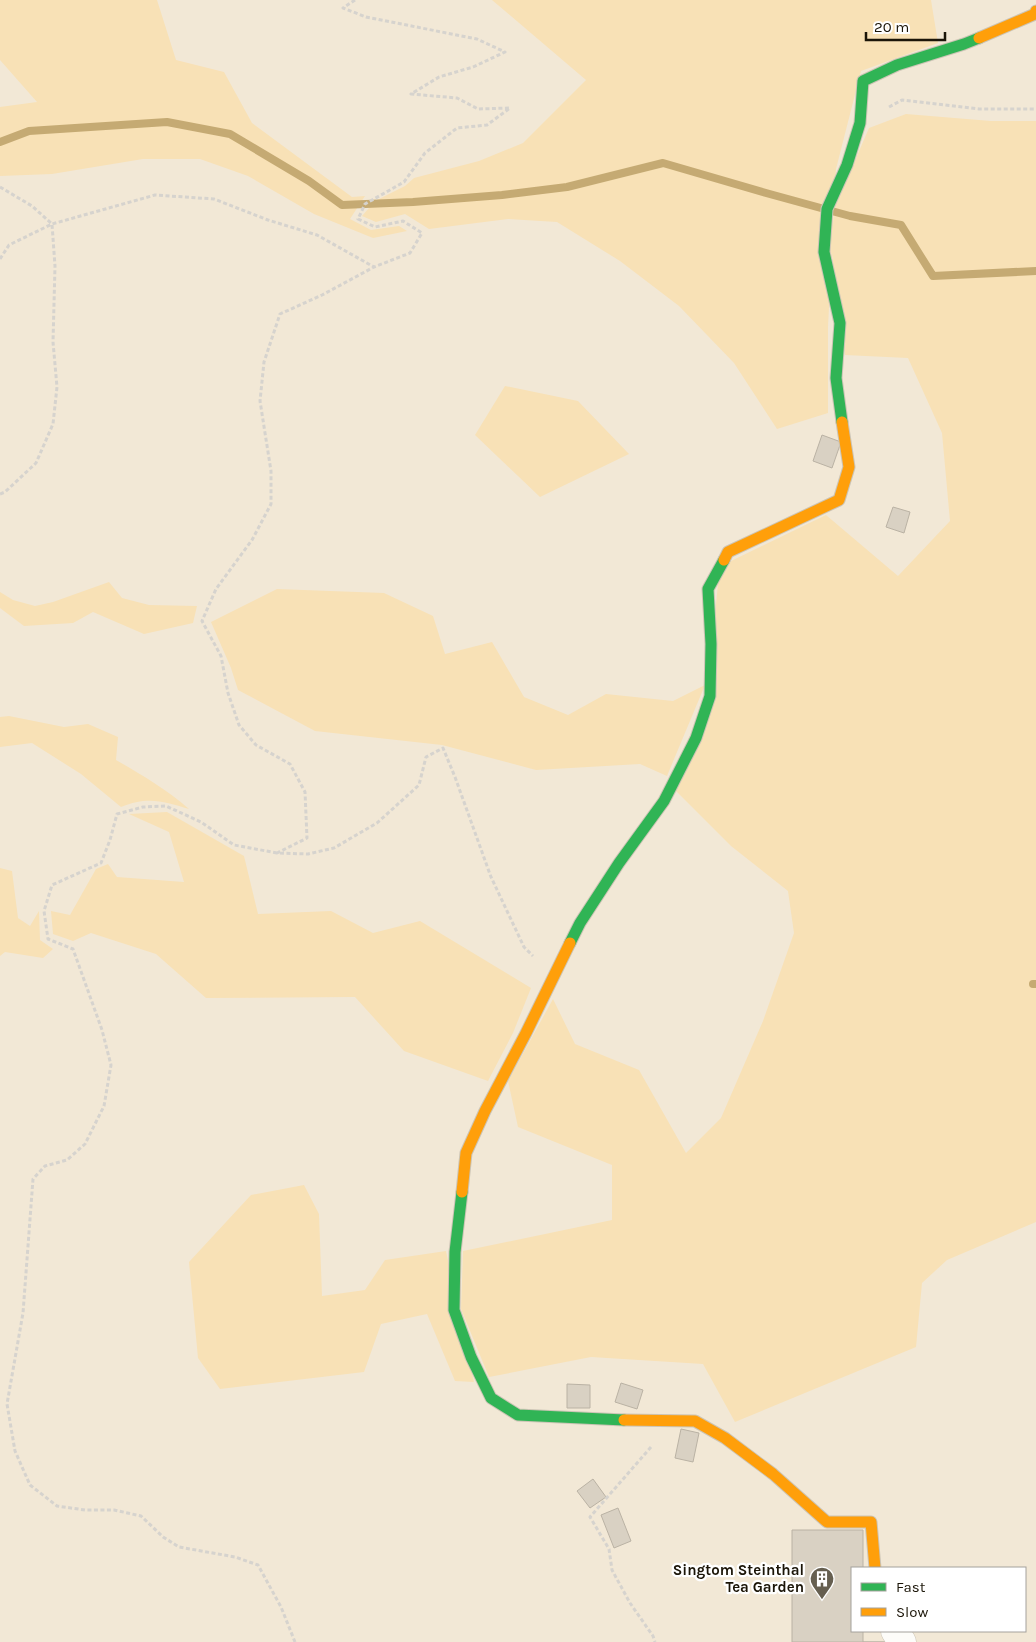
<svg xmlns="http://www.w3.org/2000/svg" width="1036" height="1642" font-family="Karla,sans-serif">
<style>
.green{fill:#f8e1b6}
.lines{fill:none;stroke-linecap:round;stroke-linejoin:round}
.stream{stroke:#c5aa73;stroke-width:8}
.building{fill:#d9d1c3;stroke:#bab2a4}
.street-casing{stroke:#ccc4b5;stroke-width:29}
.fast-casing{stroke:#ccc4b5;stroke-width:13}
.slow-casing{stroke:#ccc4b5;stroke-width:13}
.path{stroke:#d6d3ce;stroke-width:3;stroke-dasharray:4 2.5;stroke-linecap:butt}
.street{stroke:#fdfcf9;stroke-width:28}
.fast{stroke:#30b455;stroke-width:11}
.slow{stroke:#ff9f0a;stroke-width:11}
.labels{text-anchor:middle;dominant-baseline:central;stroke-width:4.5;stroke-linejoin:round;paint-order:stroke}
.poi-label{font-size:15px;font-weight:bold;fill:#1b1508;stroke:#fff;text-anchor:end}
</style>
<rect width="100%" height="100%" fill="#f2e8d6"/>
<!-- green -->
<path class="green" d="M0 0H157L176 60 224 72 252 123 352 197 365 196 350 219 371 230 399 226 407 231 373 238 314 214 248 176 200 159H143L52 174 0 176V107L37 102 0 60Z
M492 0H931L938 43 861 71 836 169 828 327V413L777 429 734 363 679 306 620 261 557 222 508 219 429 229 405 214 376 222 362 216 375 201 405 186 414 178 479 161 523 143 586 80Z
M906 114 991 121H1036V1222L947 1260 922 1283 916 1347 735 1422 703 1364 591 1357 489 1377 461 1309 463 1251 612 1220V1165L518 1127 508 1081 553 999 575 1044 639 1070 686 1153 721 1118 763 1021 794 933 788 891 731 846 675 790 703 736 718 584 727 563 826 515 898 576 950 521 942 433 908 358 845 355 831 247 835 207 869 128Z
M505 386 578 401 629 454 540 497 475 435Z
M109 582 122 598 149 605 197 606 193 623 144 634 93 612 73 623 24 626 0 608V592L13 600 35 606 53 602Z
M277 589 384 593 433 616 445 654 492 642 524 697 568 715 606 694 673 701 705 685 667 776 640 764 536 770 442 745 315 731 238 690 231 668 211 622Z
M9 716 64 727 88 724 118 737 116 760C142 775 166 789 189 809 164 801 147 796 121 807L81 774 32 743 0 747V717Z
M167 812 244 856 258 914 331 911 373 933 420 921 531 988 513 1033 488 1081 404 1051 355 997 206 998 156 954 91 933 73 941 53 934 51 911 70 915 96 869 108 864 117 877 184 882 169 832 129 814Z
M0 868 12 871 18 918 30 926 39 911 40 940 53 949 43 958 5 952 0 956Z
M304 1185 319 1214 322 1296 365 1290 385 1260 446 1251 474 1382 455 1381 427 1314 381 1324 364 1372 220 1389 198 1358 189 1262 251 1195Z"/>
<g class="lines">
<!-- stream -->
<path class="stream" d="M0 142 29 131 167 122 230 134 309 181 342 205 413 202 502 195 567 187 663 163 766 193 850 216 901 225 933 276 1036 271
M1033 984H1036"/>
</g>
<!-- building -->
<path class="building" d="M822 435 841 442 832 468 813 461Z
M893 507 910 512 904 533 886 527Z
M621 1383 643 1390 637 1409 615 1402Z
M567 1384 590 1385V1408H567Z
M681 1429 699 1433 693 1462 675 1458Z
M593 1479 606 1497 590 1508 577 1491Z
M618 1508 631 1541 614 1548 601 1515Z
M792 1530H863V1568H852V1631H863V1642H886H792Z"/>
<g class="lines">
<defs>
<path id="street" d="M895 1631 902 1642"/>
<path id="fast" d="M842 422 836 378 840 323 824 252 827 209 847 165 860 123 863 81 897 65 964 44 979 38
M570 943 580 923 619 863 664 801 696 738 710 696 711 644 708 589 724 560
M462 1192 455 1252 454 1310 471 1357 491 1398 518 1415 624 1420"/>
<path id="slow" d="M979 38 1035 14 1036 11
M724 560 728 552 839 500 849 467 842 422
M462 1192 466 1153 485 1111 526 1033 570 943
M624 1420 695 1421 725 1438 773 1474 827 1522H871L875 1568"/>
</defs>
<!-- street casing -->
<use href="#street" class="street-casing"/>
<!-- fast casing -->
<use href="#fast" class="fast-casing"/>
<!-- slow casing -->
<use href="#slow" class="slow-casing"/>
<!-- path -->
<path class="path" d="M355 0 343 8 366 17 477 39 505 52 473 67 439 77 411 94 457 98 478 109 510 108 487 125 457 128 425 153 404 182 365 204 358 219 375 227 403 221 422 233 410 253 374 267 322 295 280 314 264 362 260 401 271 471V504L252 540 216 589 202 621 221 656 228 693 239 725 256 745 290 764 305 792 307 838 277 853 308 854 334 848 377 823 419 785 426 757 443 748 455 777 491 877 524 947 533 956
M889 107 902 100 979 109H1036
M0 187 32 206 52 224 55 266 53 342 57 387 53 424 36 463 5 492 0 494
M0 259 9 245 52 224 155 195 214 199 268 220 317 235 374 267
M277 853 234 845 201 822 166 806 143 807 117 814 110 840 101 863 52 885 44 911 48 939 73 949 102 1030 111 1065 104 1106 85 1144 67 1160 45 1166 33 1179 23 1313 7 1404 15 1451 30 1485 57 1506 85 1510H114L141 1516 163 1537 179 1547 235 1557 258 1565 281 1607 295 1642
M651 1447 590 1517 609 1549 612 1570 630 1603 653 1636 655 1642"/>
<!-- street -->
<use href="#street" class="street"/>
<!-- fast -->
<use href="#fast" class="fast"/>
<!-- slow -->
<use href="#slow" class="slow"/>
</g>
<!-- icons -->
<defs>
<symbol id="building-pin" viewBox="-11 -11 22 30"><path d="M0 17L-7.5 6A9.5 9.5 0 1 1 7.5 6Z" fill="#665f50" stroke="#fff"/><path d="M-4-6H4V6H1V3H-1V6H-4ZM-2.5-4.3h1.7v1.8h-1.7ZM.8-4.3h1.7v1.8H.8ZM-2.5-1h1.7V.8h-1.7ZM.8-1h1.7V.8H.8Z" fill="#fff"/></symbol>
</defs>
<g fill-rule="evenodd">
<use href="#building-pin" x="808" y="1565" width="28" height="38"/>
</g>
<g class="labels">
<!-- poi labels -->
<g class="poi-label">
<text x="804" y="1570">Singtom Steinthal<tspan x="804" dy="17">Tea Garden</tspan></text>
</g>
</g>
<!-- legend -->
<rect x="851" y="1567" width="175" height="65" fill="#ffffff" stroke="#a4a19c"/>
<rect x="861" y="1583" width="25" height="8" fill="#30b455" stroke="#a4a19c"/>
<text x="896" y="1592" font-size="15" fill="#1b1508">Fast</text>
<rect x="861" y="1608" width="25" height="8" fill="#ff9f0a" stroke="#a4a19c"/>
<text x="896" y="1617" font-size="15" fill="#1b1508">Slow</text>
<!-- scale -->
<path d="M866 32v8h79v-8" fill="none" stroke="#1b1508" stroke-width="2.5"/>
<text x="874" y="32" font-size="15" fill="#1b1508" stroke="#ffffff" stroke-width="4" paint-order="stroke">20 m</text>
</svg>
